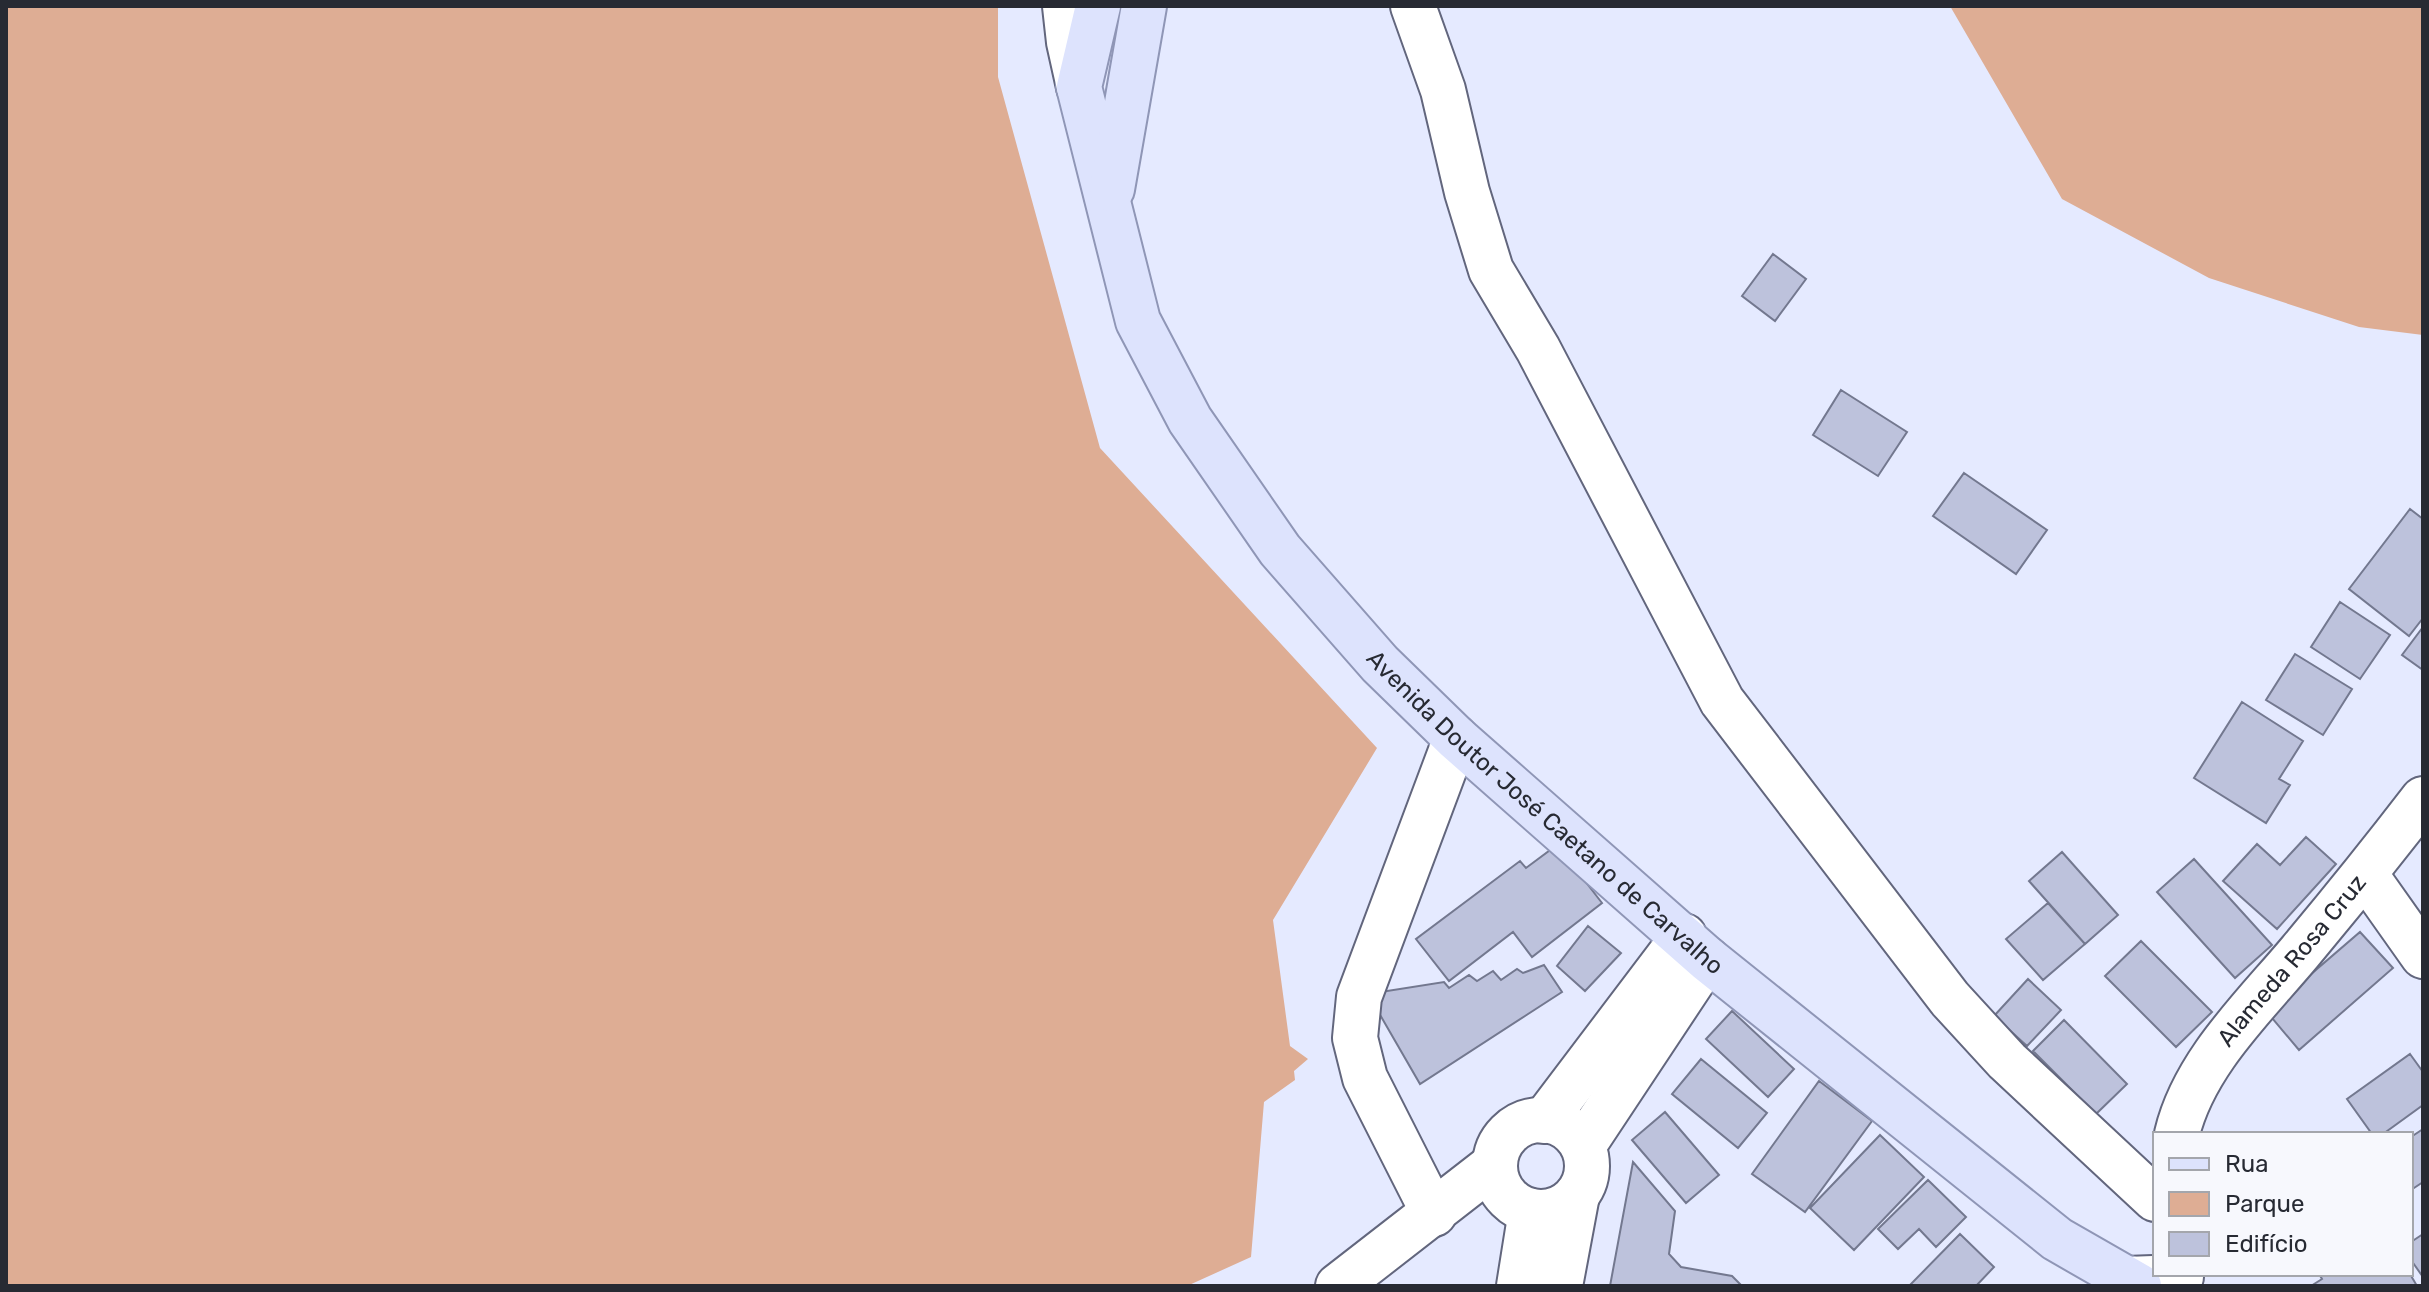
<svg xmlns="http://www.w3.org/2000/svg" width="2429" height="1292" font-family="Rubik,sans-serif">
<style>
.green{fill:#dead94}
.building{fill:#bdc2dc;stroke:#73788f;stroke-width:2}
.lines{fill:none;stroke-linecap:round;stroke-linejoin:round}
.minor-casing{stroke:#62667d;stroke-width:48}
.major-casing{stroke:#8f96b6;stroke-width:48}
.minor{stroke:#fff;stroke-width:44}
.major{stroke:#dde3fd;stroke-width:44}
.labels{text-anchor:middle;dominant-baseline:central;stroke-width:7;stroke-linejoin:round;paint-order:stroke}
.street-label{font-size:24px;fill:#272a33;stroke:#f7f8fd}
</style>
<rect width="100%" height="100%" fill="#e5eaff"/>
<!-- green -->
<path class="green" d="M6 6H998V77L1100 448 1377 748 1273 920 1290 1046 1308 1059 1294 1071 1295 1080 1264 1102 1251 1257 1187 1286H6Z
M1950 6H2423V335L2359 327 2209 278 2062 199Z"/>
<!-- building -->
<path class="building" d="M1773 254 1806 279 1775 321 1742 296Z
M1841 390 1907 432 1878 476 1813 435Z
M1964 473 2047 530 2016 574 1933 516Z
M2410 509 2423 519V618L2409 636 2349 589Z
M2340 602 2390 635 2360 679 2311 647Z
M2423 627V670L2402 655Z
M2295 654 2352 689 2323 735 2266 700Z
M2242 702 2303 741 2279 779 2290 785 2266 823 2194 778Z
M2306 837 2336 864 2277 929 2223 881 2257 844 2280 865Z
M1557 845 1602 903 1532 957 1513 932 1449 981 1416 939 1520 861 1526 868Z
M2062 852 2118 915 2085 944 2029 881Z
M2194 859 2272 945 2235 978 2157 892Z
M2048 903 2085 944 2043 980 2006 939Z
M1588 926 1621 953 1585 991 1557 966Z
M2360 932 2393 968 2299 1050 2267 1012Z
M2141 941 2212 1012 2176 1047 2105 976Z
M1544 965 1562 992 1420 1084 1368 994 1444 982 1449 988 1469 975 1477 981 1493 971 1501 980 1517 969 1523 973Z
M2028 979 2061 1010 2027 1046 1994 1016Z
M1732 1011 1794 1069 1768 1097 1706 1039Z
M2064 1020 2127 1084 2096 1114 2033 1051Z
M2410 1054 2423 1072V1105L2383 1134H2372L2347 1099Z
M1701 1059 1767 1113 1738 1148 1672 1094Z
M1819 1081 1872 1121 1805 1212 1752 1174Z
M1665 1112 1719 1175 1686 1203 1632 1140Z
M2423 1129V1182L2411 1190V1137Z
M1880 1135 1924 1177 1854 1250 1810 1208Z
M1633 1162 1675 1211 1669 1254 1681 1267 1732 1276 1742 1286H1610Z
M1928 1180 1966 1217 1936 1247 1919 1229 1898 1249 1878 1229Z
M1960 1234 1994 1267 1976 1286H1909Z
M2423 1234V1277L2411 1260V1242Z
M2319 1274H2410L2417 1286H2311L2322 1279Z"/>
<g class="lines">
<defs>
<g id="minor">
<path d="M1065 6 1069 42 1079 87"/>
<path d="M1413 6 1443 90 1467 192 1491 270 1538 349 1722 701 1950 999 2007 1061 2155 1199"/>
<path d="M2365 874 2423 956"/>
<circle cx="1541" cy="1166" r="46"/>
<path d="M1544 1121 1684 936"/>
<path id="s1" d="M2177 1134C2194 1063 2254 1007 2300 952 2342 902 2383 851 2423 799"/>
<path d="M1583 1146 1707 959"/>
<path d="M1434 1214 1365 1078 1355 1038 1359 997 1456 738"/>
<path d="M2126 1279 2181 1277 2180 1274"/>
<path d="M1338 1286 1495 1164"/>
<path d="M1519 1286 1531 1211"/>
<path d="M1560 1286 1577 1195"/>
</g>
<g id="major">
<path id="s2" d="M1098 6 1079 87 1138 321 1190 420 1280 550 1380 664 1456 738 1707 959 2057 1239 2139 1286"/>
<path d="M1112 189 1144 6"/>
</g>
</defs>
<!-- minor casing -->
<use href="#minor" class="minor-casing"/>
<!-- major casing -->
<use href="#major" class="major-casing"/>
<!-- minor -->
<use href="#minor" class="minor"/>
<!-- major -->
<use href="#major" class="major"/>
</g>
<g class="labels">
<!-- street labels -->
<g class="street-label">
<text stroke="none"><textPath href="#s2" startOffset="968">Avenida Doutor José Caetano de Carvalho</textPath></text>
<text stroke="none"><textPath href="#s1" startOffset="210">Alameda Rosa Cruz</textPath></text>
</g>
</g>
<!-- border -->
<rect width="2429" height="1292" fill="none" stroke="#272a33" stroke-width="16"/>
<!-- legend -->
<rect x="2153" y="1132" width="260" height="144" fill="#f7f8fd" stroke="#a4a6ac" stroke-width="2"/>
<rect x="2169" y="1158" width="40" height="12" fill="#dde3fd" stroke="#a4a6ac" stroke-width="2"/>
<text x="2225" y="1172" font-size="24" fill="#272a33">Rua</text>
<rect x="2169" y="1192" width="40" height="24" fill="#dead94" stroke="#a4a6ac" stroke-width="2"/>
<text x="2225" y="1212" font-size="24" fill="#272a33">Parque</text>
<rect x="2169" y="1232" width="40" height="24" fill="#bdc2dc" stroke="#a4a6ac" stroke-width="2"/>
<text x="2225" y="1252" font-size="24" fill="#272a33">Edifício</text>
</svg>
